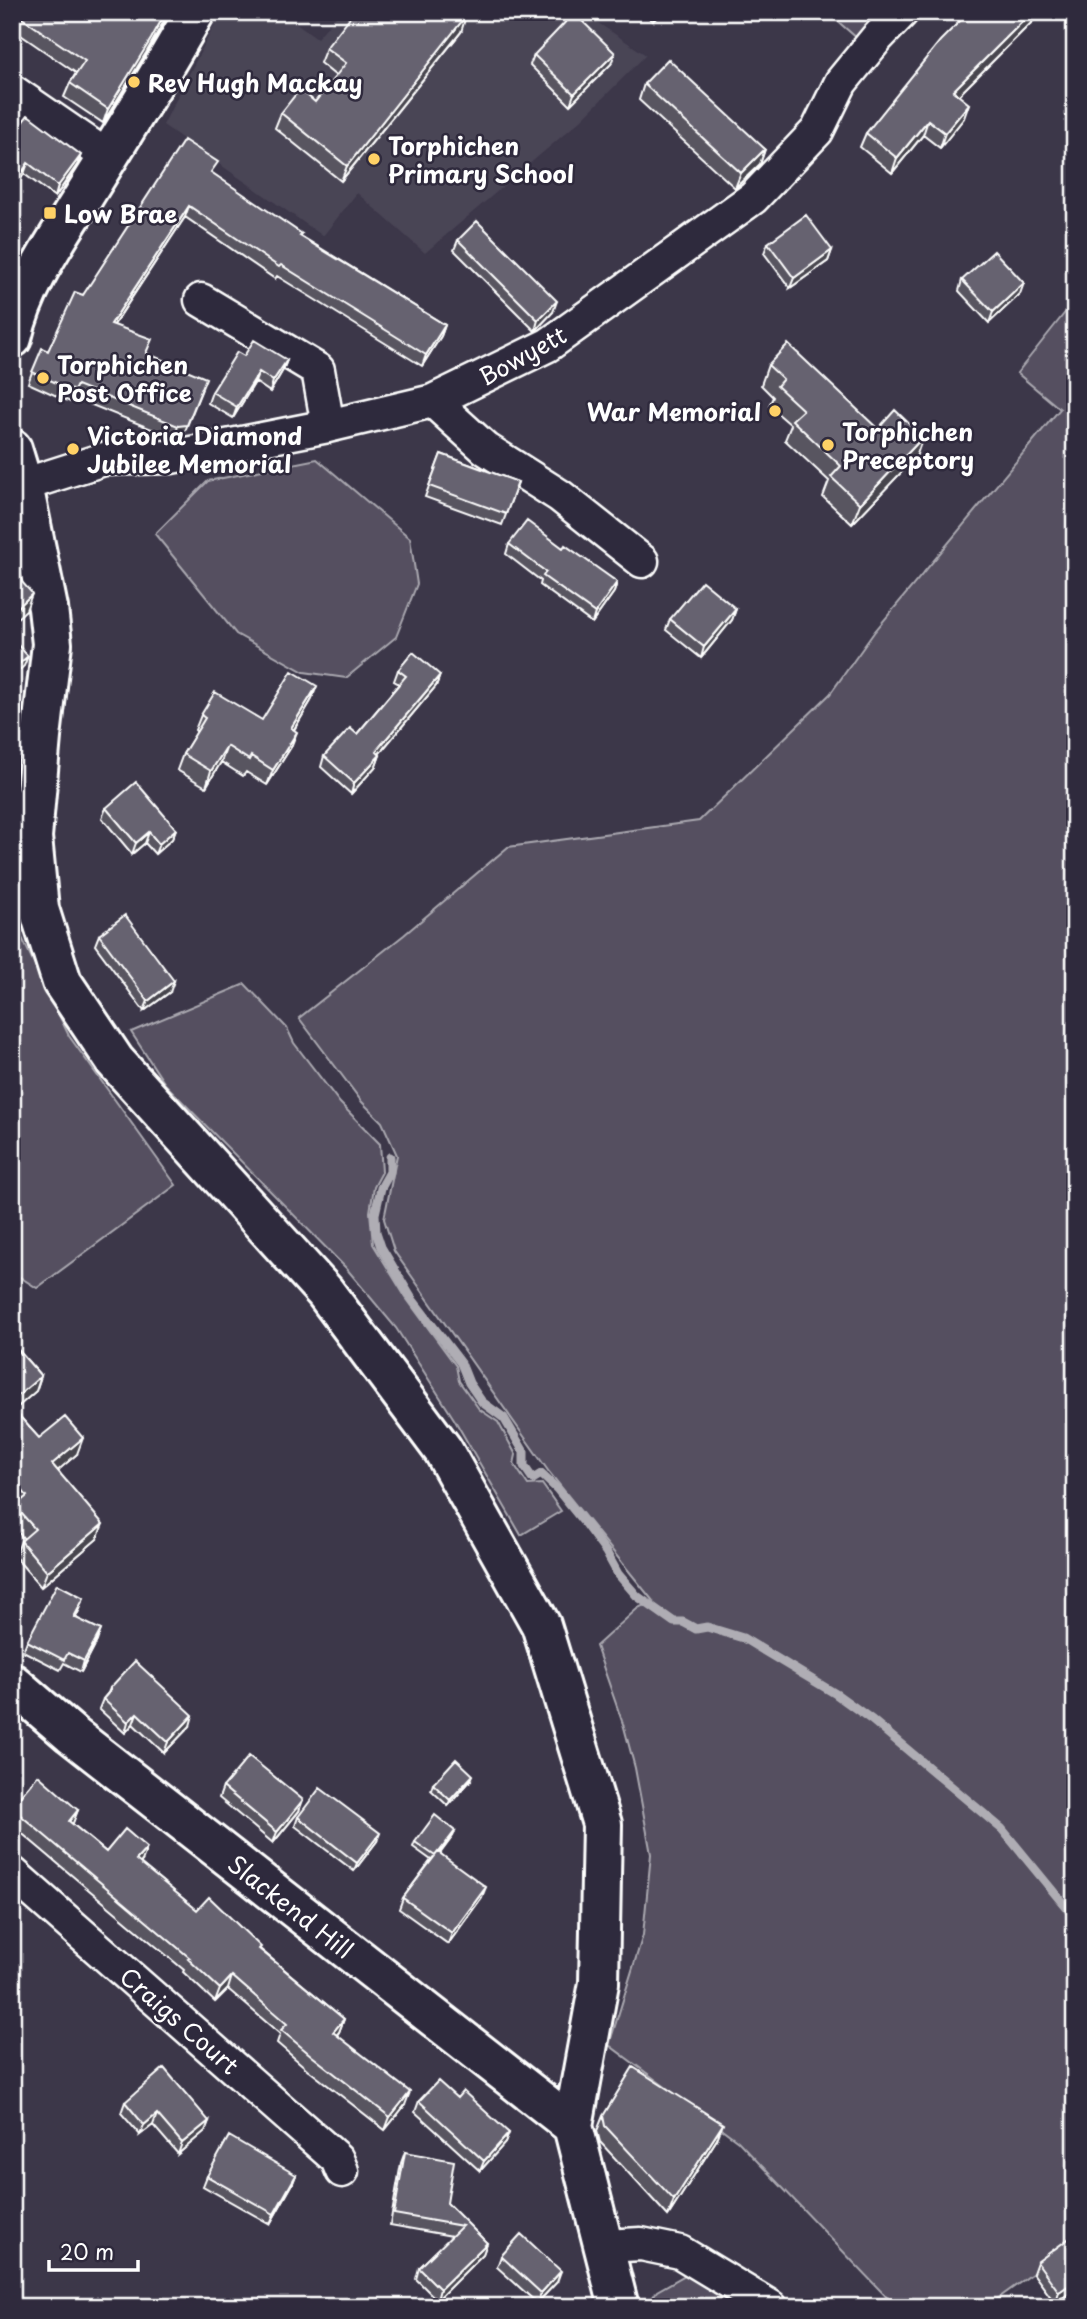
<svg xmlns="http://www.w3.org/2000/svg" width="1087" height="2319" font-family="'Playpen Sans',sans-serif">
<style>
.built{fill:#494455}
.green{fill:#555060;stroke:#aaa8b0;stroke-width:2}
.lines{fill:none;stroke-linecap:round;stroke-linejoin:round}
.stream{stroke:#afadb4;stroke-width:9}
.minor-casing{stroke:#fff;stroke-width:37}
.secondary-casing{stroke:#fff;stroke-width:44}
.minor{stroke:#2f2a3d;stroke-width:32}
.secondary{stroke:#2f2a3d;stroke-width:38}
.wall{fill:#585460;stroke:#fff;stroke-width:2}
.shaded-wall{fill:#47454e;stroke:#fff;stroke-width:2}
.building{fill:#666270;stroke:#fff;stroke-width:2}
.poi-dot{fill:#ffd166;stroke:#2f2a3d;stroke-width:2.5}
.labels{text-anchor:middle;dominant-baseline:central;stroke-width:5;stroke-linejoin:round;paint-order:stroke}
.poi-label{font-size:24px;font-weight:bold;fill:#fff;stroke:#2f2a3d;text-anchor:start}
.street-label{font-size:24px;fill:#fff;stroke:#2f2a3d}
</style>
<rect width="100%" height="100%" fill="#3c3749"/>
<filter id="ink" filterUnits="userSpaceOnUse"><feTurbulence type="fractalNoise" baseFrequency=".0143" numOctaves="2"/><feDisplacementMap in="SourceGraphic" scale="14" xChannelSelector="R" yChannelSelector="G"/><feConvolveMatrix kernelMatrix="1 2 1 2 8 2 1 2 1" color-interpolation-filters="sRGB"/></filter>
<g filter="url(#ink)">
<!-- built -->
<path class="built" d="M221 12H281L317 38 340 12H582L646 55 581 120 425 253 357 193 323 236 163 125Z"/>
<!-- green -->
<path class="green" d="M827 12H882L858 39Z
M1075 300V2243L986 2307H896L738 2141 609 2045 643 1935 651 1854 635 1768 624 1727 596 1646 638 1608 653 1601 549 1472 394 1251 384 1219 397 1155 382 1122 362 1102 299 1018 404 935 508 847 699 821 830 694 875 631 1060 409 1017 373Z
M317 459 410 538 417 584 396 637 346 678 304 672 236 634 155 534 208 481Z
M12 917 69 1036 176 1185 37 1288 12 1272Z
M245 984 287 1028 294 1043 340 1103 380 1144 382 1172 374 1187 370 1212 373 1244 406 1298 456 1366 459 1381 479 1409 498 1422 516 1455 514 1464 528 1485 542 1484 561 1511 521 1535 454 1419 396 1328 346 1268 165 1084 131 1032Z
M687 2274 747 2307H646L657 2291Z"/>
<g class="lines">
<!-- stream -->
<path class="stream" d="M390 1157V1172L381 1188 375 1214 376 1232 381 1247 412 1299 461 1363 469 1383 482 1402 504 1418 524 1452V1466L533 1479 541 1474 557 1489 586 1525 606 1552 618 1574 637 1596 674 1622H683L696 1629 707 1627 743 1638 836 1694 872 1720 1002 1829 1075 1918"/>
<defs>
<path id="minor" d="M12 91 108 157
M201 300 318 370 328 426
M433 401 486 449 560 496 642 561
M23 485 104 459 171 457 328 426 433 401 548 345 753 198 817 131 841 82 877 38 902 12
M12 1873 337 2159 342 2171
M605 2246 641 2244 680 2252 771 2307"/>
<path id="secondary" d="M12 338C24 284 59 237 87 191 124 132 161 73 195 12
M12 449 23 485 48 608 52 644 41 737 32 837 39 909 62 982 115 1061 325 1292 443 1450 541 1625 602 1824 599 1983 573 2126 619 2307
M12 1683 71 1734 573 2126"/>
</defs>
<!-- minor casing -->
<use href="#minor" class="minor-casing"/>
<!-- secondary casing -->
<use href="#secondary" class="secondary-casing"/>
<!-- minor -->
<use href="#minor" class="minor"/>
<!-- secondary -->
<use href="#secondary" class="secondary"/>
</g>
<!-- wall -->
<path class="wall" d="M12 12 146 53 103 123 64 97 70 83 76 73 12 29Z
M642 12H662L653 21Z
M1042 12 959 95 964 118 940 148 923 135 892 173 860 147 866 133Z
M461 32 341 181 275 128 281 113 315 102 336 76 320 63 326 48Z
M534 55 611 64 570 105 530 65Z
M644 84 765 149 760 164 735 188 639 100Z
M12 136 77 165 55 197 24 174 12 192Z
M213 174 301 236 445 325 441 336 422 366 277 276 275 279 185 217 114 325 147 353 183 436 174 438 72 397 70 402 28 383 32 372 48 351 83 295Z
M458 240 553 312 535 331 454 250Z
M768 243 832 250 828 261 790 288 764 253Z
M962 280 1020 294 989 323 959 291Z
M244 356 287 360 283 370 270 392 255 382 233 418 208 403 212 392Z
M768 365 878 429 916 457 852 524 823 497 829 481 785 440 791 425 769 406 773 397 761 385Z
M441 454 518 482 502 525 425 497Z
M509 544 563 548 617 582 614 592 592 623 540 585 541 581 506 554Z
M736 609 732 620 701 658 666 630 670 619Z
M398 670 440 675 436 686 379 754 380 755 376 766 351 794 321 767 324 756 357 734 399 684 394 681Z
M311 701 294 730 291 747 267 785 246 772 243 776 221 762 206 787 177 770 183 754 197 732 195 730 201 715 262 720Z
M106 808 176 829 172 839 155 854 145 843 132 854 102 818Z
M99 935 170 992 144 1011 95 945Z
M12 1343 41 1376 36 1391 14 1410 39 1438 77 1454 58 1470 97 1539 41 1587 15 1557 21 1541 24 1539 12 1525V1515L16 1505 12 1500Z
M80 1609 76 1617 97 1641 81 1672 64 1663 60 1670 23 1651 27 1641Z
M110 1688 190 1726 164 1753 133 1724 125 1733 99 1709 103 1699 108 1693Z
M471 1780 448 1806 431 1790 433 1784Z
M223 1787 299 1811 273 1843 219 1798Z
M12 1806 78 1810 72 1824 106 1852 142 1861 140 1863 197 1910 260 1949 344 2019 339 2032 337 2035 405 2105 385 2130 307 2069 277 2043 280 2034 228 1989 215 2002 183 1972 184 1970 12 1825Z
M298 1817 377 1841 354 1871 295 1826Z
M455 1831 453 1836 440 1853 482 1897 448 1944 399 1909 403 1898 431 1860 413 1847 415 1842Z
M457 2098 509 2133 505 2143 480 2171 415 2112 419 2101Z
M125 2102 209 2121 205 2131 178 2154 153 2125 140 2135 121 2113Z
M603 2116 717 2139 668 2216 600 2142 597 2131Z
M405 2152 447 2203 487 2243 483 2254 437 2300 416 2279 419 2268 452 2236 390 2225 401 2163Z
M296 2175 292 2185 270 2224 203 2186 207 2176Z
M501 2256 557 2282 537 2303 497 2267Z
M1037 2262 1075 2289 1055 2303 1033 2273Z"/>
<!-- shaded-wall -->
<path class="shaded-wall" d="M166 12H169L146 53 103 123 108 109Z
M656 12H662L653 21Z
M1032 12H1042L948 106 953 91Z
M466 16 461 32 341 181 347 166Z
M615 53 611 64 570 105 574 94Z
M969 104 964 118 940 148 945 133Z
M928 120 923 135 892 173 897 158Z
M765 149 760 164 735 188 741 173Z
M81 155 77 165 55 197 58 186Z
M28 163 24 174 12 192V188Z
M189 206 185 217 107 335 111 324Z
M832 250 828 261 790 288 794 278Z
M1024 283 1020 294 989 323 993 312Z
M557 301 553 312 535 331 538 320Z
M445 325 441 336 422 366 426 355Z
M287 360 283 370 270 392 273 381Z
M259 372 255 382 233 418 237 407Z
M202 389 183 436 174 438 178 426Z
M923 437 916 457 852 524 860 504Z
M617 582 614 592 592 623 595 613Z
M32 594 26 610 12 623V613Z
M736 609 732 620 701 658 704 647Z
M28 656 24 666 12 677V670Z
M440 675 436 686 372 762 376 751Z
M317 686 311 701 285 744 291 728Z
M297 732 291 747 267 785 273 770Z
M227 746 221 762 206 787 211 771Z
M380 755 376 766 351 794 354 783Z
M176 829 172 839 155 854 159 844Z
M149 832 145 843 132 854 136 843Z
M174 981 170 992 144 1011 148 1001Z
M41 1376 36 1391 12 1412V1401Z
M83 1438 77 1454 47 1480 52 1464Z
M103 1524 97 1539 41 1587 47 1572Z
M101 1630 97 1641 81 1672 84 1661Z
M137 1713 133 1724 125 1733 128 1722Z
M193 1715 190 1726 164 1753 168 1742Z
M473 1775 471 1780 448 1806 450 1800Z
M303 1800 299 1811 273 1843 277 1832Z
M78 1810 73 1823 64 1834 69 1821Z
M455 1831 453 1836 434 1862 436 1857Z
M380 1833 377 1841 354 1871 357 1863Z
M147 1848 142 1861 132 1873 136 1860Z
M486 1887 482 1897 448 1944 452 1933Z
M232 1976 228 1989 215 2002 220 1989Z
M344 2019 339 2032 328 2045 333 2032Z
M410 2092 405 2105 385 2130 390 2117Z
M157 2114 153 2125 140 2135 144 2125Z
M209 2121 205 2131 178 2154 182 2143Z
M723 2124 717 2139 668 2216 674 2200Z
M509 2133 505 2143 480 2171 484 2161Z
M296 2175 292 2185 270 2224 274 2214Z
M487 2243 483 2254 437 2300 440 2289Z
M561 2271 557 2282 537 2303 541 2293Z
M1075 2281V2289L1055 2303 1059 2292Z"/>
<!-- building -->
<path class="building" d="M13 12H113L118 16 120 12H166L151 39 108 109 70 83 85 61Z
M354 12H461L466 16 347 166 281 113 300 89 315 102 346 63 326 48Z
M969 12H1032L953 91 969 104 945 133 928 120 897 158 866 133 940 41Z
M574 13 615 53 574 94 534 55Z
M668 59 765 149 741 173 644 84Z
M28 115 81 155 58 186 28 163 12 188V136Z
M184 140 218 162 211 172 302 234 300 236 445 325 426 355 281 265 279 267 189 206 111 324 152 339 146 353 206 378 187 425 178 426 77 385 74 391 32 372 42 348 48 351 75 292 83 295Z
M806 215 832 250 794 278 768 243Z
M477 221 557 301 538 320 458 240Z
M994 251 1024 283 993 312 962 280Z
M254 340 287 360 273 381 259 372 237 407 212 392 237 352 244 356Z
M788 344 878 429 895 410 923 437 860 504 831 477 841 466 792 420 803 410 777 386 783 379 768 365Z
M441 454 518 482 506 514 429 486Z
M527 521 563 548 565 545 617 582 595 613 543 576 546 572 509 544Z
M12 571 31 592 32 594 12 613Z
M702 581 736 609 704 647 670 619Z
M12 639 28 656 12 670Z
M413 652 440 675 376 751 380 755 354 783 324 756 350 728 357 734 406 676 398 670Z
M292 671 317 686 291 728 297 732 273 770 251 756 249 760 227 746 211 771 183 754 205 718 201 715 215 692 262 720Z
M136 782 176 829 159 844 149 832 136 843 106 808Z
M125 915 174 981 148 1001 99 935Z
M12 1343 41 1376 12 1401Z
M12 1408 39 1438 65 1417 83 1438 52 1464 103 1524 47 1572 21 1541 35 1529 15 1506 27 1496 12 1478V1461L18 1456 12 1449Z
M57 1584 84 1598 74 1617 101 1630 84 1661 68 1653 64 1660 27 1641Z
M135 1661 193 1715 168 1742 137 1713 128 1722 103 1699 111 1690 110 1688Z
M249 1756 303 1800 277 1832 223 1787Z
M456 1759 473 1775 450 1800 433 1784Z
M38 1775 78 1810 69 1821 106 1852 125 1829 147 1848 136 1860 197 1910 209 1897 261 1947 259 1949 344 2019 333 2032 410 2092 390 2117 312 2056 281 2030 287 2024 232 1976 220 1989 188 1959 190 1958 12 1808V1806Z
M320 1788 380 1833 357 1863 298 1817Z
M435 1815 455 1831 439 1852H438L435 1856 415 1842Z
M438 1852 486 1887 452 1933 403 1898Z
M633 2067 723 2124 674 2200 605 2126 603 2116Z
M164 2068 209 2121 182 2143 157 2114 144 2125 125 2102Z
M438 2081 457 2098 463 2091 509 2133 484 2161 419 2101Z
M229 2136 296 2175 274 2214 207 2176Z
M405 2152 454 2161 447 2203 487 2243 440 2289 419 2268 462 2226 394 2214Z
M521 2234 561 2271 541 2293 501 2256Z
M1075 2234V2281L1059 2292 1037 2262Z
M525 2300 533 2307H518Z"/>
</g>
<!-- markers -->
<g class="poi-dot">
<circle cx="134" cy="82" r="7"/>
<circle cx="374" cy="159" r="7"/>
<rect x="43" y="206" width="14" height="14" rx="3.5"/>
<circle cx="43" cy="378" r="7"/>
<circle cx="775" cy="411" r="7"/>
<circle cx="828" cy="445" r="7"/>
<circle cx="73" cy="449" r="7"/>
</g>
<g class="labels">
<!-- poi labels -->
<g class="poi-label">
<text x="148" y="82">Rev Hugh Mackay</text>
<text x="388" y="145">Torphichen<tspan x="388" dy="28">Primary School</tspan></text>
<text x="64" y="213">Low Brae</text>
<text x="57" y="364">Torphichen<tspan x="57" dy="28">Post Office</tspan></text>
<text x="761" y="411" text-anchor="end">War Memorial</text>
<text x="842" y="431">Torphichen<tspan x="842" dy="28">Preceptory</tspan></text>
<text x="87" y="435">Victoria Diamond<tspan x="87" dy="28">Jubilee Memorial</tspan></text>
</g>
<!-- street labels -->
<g class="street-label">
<text transform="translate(522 355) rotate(-29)">Bowyett</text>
<text transform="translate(291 1906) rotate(38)">Slackend Hill</text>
<text transform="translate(180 2020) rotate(41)">Craigs Court</text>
</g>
</g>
<!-- margin -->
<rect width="1087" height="2319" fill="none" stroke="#2f2a3d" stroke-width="42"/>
<rect x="21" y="21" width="1045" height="2277" fill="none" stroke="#fff" stroke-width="2.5" filter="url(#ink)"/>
<!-- scale -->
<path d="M49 2260v10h89v-10" fill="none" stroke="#ffffff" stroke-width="3.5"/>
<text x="60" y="2260" font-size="21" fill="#ffffff" stroke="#2f2a3d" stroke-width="5" paint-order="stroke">20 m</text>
</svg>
